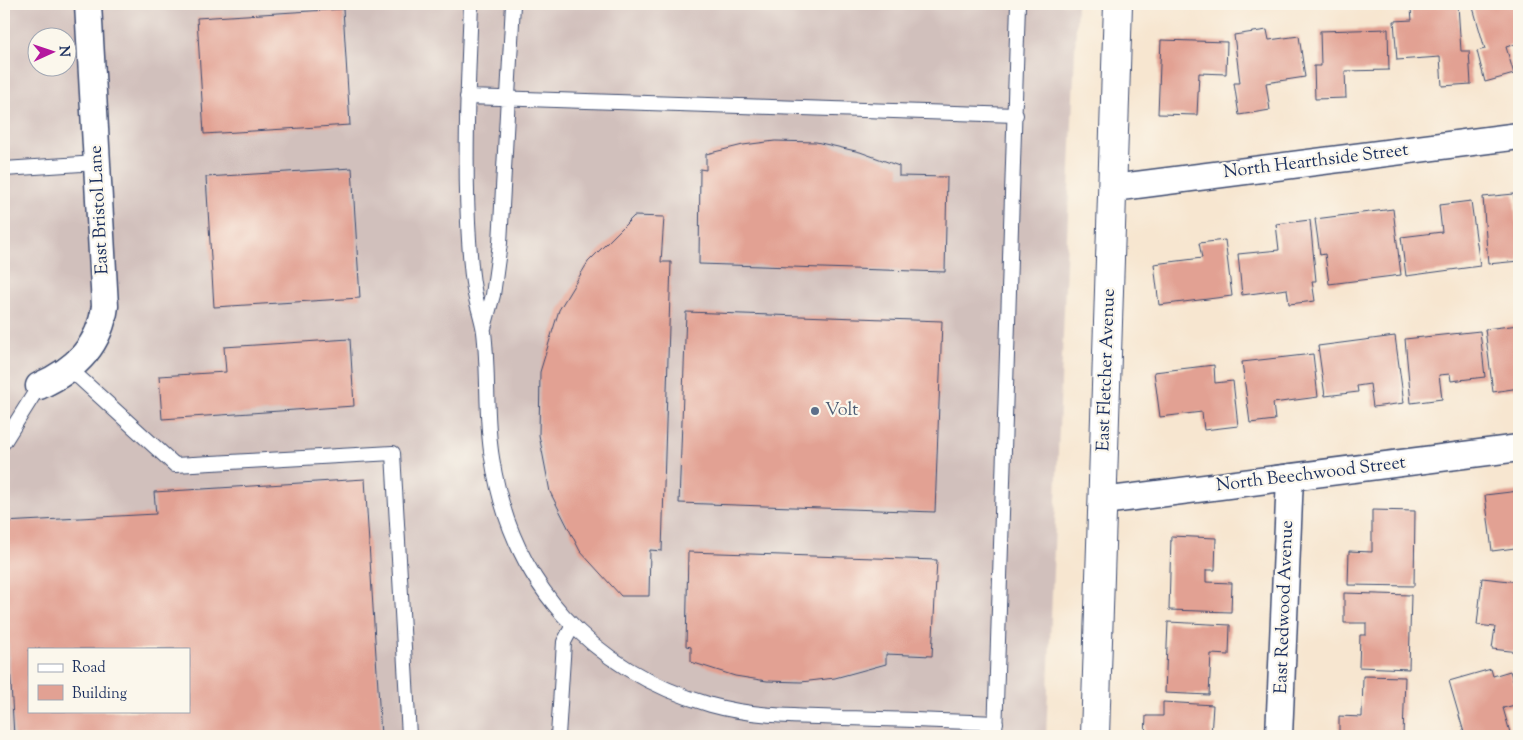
<svg xmlns="http://www.w3.org/2000/svg" width="1523" height="740" font-family="'Sorts Mill Goudy',serif">
<style>
.industrial{fill:#d1c0bc;fill-rule:evenodd}
.building{fill:#e2a193;fill-rule:evenodd}
.lines{fill:none;stroke-linecap:round;stroke-linejoin:round}
.service-casing{stroke:#3c4a6f;stroke-width:16}
.minor-casing{stroke:#3c4a6f;stroke-width:29}
.tertiary-casing{stroke:#3c4a6f;stroke-width:30}
.service{stroke:#fff;stroke-width:14}
.minor{stroke:#fff;stroke-width:26}
.tertiary{stroke:#fff;stroke-width:28}
.service-dot{fill:#5c6f8a;stroke:#fbf7ec;stroke-width:2}
.labels{text-anchor:middle;dominant-baseline:central;stroke-width:4.5;stroke-linejoin:round;paint-order:stroke}
.street-label{font-size:18px;fill:#1b2f5e;stroke:#fbf7ec}
.service-label{font-size:18px;fill:#4e5e75;stroke:#fbf7ec;text-anchor:start}
</style>
<rect width="100%" height="100%" fill="#fbf7ec"/>
<filter id="ink" filterUnits="userSpaceOnUse"><feTurbulence type="fractalNoise" baseFrequency=".02" numOctaves="2"/><feDisplacementMap in="SourceGraphic" scale="10" xChannelSelector="R" yChannelSelector="G"/><feConvolveMatrix kernelMatrix="1 2 1 2 8 2 1 2 1" color-interpolation-filters="sRGB"/></filter>
<filter id="wash" filterUnits="userSpaceOnUse"><feTurbulence type="fractalNoise" baseFrequency=".0096" numOctaves="4" result="noise"/><feDisplacementMap in="SourceGraphic" scale="20" xChannelSelector="R" yChannelSelector="G"/><feGaussianBlur stdDeviation="1.12" result="paint"/><feColorMatrix in="noise" values="0 0 0 0 0 0 0 0 0 0 0 0 0 0 0 0 0 1.4 0 .05"/><feComposite in="paint" operator="in"/></filter>
<g filter="url(#wash)">
<rect width="100%" height="100%" fill="#f7e6d0"/>
<!-- industrial -->
<path class="industrial" d="M4 4H1077L1046 736H4ZM38 38H68V68H38ZM29 649H189V711H29Z"/>
<g id="blocks">
<!-- building -->
<path class="building" d="M1472 4H1519V53L1516 44 1506 47 1514 74 1485 82 1477 51 1485 49Z
M1458 5 1461 51H1469L1471 84 1442 86 1440 57 1397 60 1394 21 1412 20 1411 9Z
M343 9 350 125 204 134 197 18Z
M1388 29 1389 70 1345 71 1346 98 1315 99 1314 66H1321L1320 31Z
M1267 30 1269 40 1299 36 1305 77 1266 83 1270 110 1239 115 1234 83H1240L1234 35Z
M1161 40 1227 42 1226 74 1199 73 1197 115 1158 114Z
M775 141 816 142 860 152 899 166V176L947 177 945 272 699 264 700 169 706 170V154L743 145Z
M352 168 360 298 214 307 206 177Z
M1514 194 1516 222H1519V261L1488 264 1483 197Z
M1471 201 1480 266 1406 276 1401 237 1442 232 1439 205Z
M1393 209 1401 275 1329 284 1325 254 1320 255 1315 219Z
M634 216 664 217 661 262H671L662 551 650 550 649 596H621L580 551 550 492 539 435 540 372 559 310 588 262Z
M1310 220 1316 281H1312L1315 301 1289 304 1287 289 1242 295 1238 254 1279 250 1276 224Z
M1225 240 1232 296 1159 305 1154 264 1202 258 1199 243Z
M686 312 942 321 935 512 679 503Z
M1519 325V388L1493 392 1485 329Z
M1480 331 1485 377 1451 381 1450 374 1439 375 1442 399 1411 403 1405 339Z
M1395 336 1404 403 1373 407 1370 384 1357 386 1358 392 1325 396 1318 346Z
M350 339 354 406 162 419 159 376 226 372 224 347Z
M1313 354 1318 397 1273 403 1275 420 1250 423 1242 362Z
M1214 365 1215 383 1233 381 1238 426 1204 430 1202 412 1160 417 1154 372Z
M365 479 381 736H14L4 563V522L156 514 154 492ZM29 649H189V711H29Z
M1519 491V565H1517L1515 548 1492 551 1485 495Z
M1372 510 1415 511 1414 586 1348 585 1349 551 1372 552Z
M1171 536 1216 538 1215 570H1206V582L1232 583 1231 612 1169 610Z
M688 552 937 560 932 656 886 654V664L835 678 801 682 767 681 735 676 691 662V647L686 646Z
M1482 578 1519 582V652L1492 649 1495 627 1477 625Z
M1344 593 1411 595 1409 669 1359 667 1360 635H1366V623H1344Z
M1168 622 1230 625 1229 655 1211 654 1209 695 1165 693Z
M1491 669 1493 676 1510 671 1519 700V704L1503 708 1511 736H1465L1449 681Z
M1363 676 1405 677 1403 736H1339V716L1362 717Z
M1163 702 1213 705 1211 736H1145L1146 716H1163Z"/>
</g>
</g>
<g filter="url(#ink)">
<use href="#blocks" fill-opacity="0" stroke="#3c4a6f" stroke-width="1"/>
<g class="lines">
<defs>
<path id="service" d="M471 4C468 81 464 163 469 240 470 256 471 273 474 289 476 303 482 317 484 332 489 374 485 416 492 458 511 583 590 670 711 705 754 717 798 716 842 718 893 719 945 721 996 723
M467 97 1016 115
M4 169 97 163
M484 328 493 295 500 243 513 4
M70 369 175 465 393 453 409 736
M4 442 39 386
M558 736 564 642 572 627
M995 736 1018 4"/>
<path id="minor" d="M1113 188 1519 136
M39 386C75 370 100 346 105 306L88 4
M1103 501 1519 448
M1279 736 1290 477"/>
<path id="tertiary" d="M1095 736 1118 4"/>
</defs>
<!-- service casing -->
<use href="#service" class="service-casing"/>
<!-- minor casing -->
<use href="#minor" class="minor-casing"/>
<!-- tertiary casing -->
<use href="#tertiary" class="tertiary-casing"/>
<!-- service -->
<use href="#service" class="service"/>
<!-- minor -->
<use href="#minor" class="minor"/>
<!-- tertiary -->
<use href="#tertiary" class="tertiary"/>
</g>
</g>
<!-- markers -->
<circle class="service-dot" cx="815" cy="411" r="5"/>
<g class="labels">
<!-- street labels -->
<g class="street-label">
<text transform="translate(1316 162) rotate(-7)">North Hearthside Street</text>
<text transform="translate(100 210) rotate(-93)">East Bristol Lane</text>
<text transform="translate(1107 370) rotate(-88)">East Fletcher Avenue</text>
<text transform="translate(1311 475) rotate(-7)">North Beechwood Street</text>
<text transform="translate(1285 607) rotate(-88)">East Redwood Avenue</text>
</g>
<!-- service labels -->
<g class="service-label">
<text x="825" y="411">Volt</text>
</g>
</g>
<!-- margin -->
<rect width="1523" height="740" fill="none" stroke="#fbf7ec" stroke-width="20"/>
<!-- legend -->
<rect x="28" y="648" width="162" height="65" fill="#fbf7ec" stroke="#a1a7b3"/>
<rect x="38" y="664" width="25" height="8" fill="#ffffff" stroke="#a1a7b3"/>
<text x="72" y="672" font-size="15" fill="#1b2f5e">Road</text>
<rect x="38" y="685" width="25" height="15" fill="#e2a193" stroke="#a1a7b3"/>
<text x="72" y="698" font-size="15" fill="#1b2f5e">Building</text>
<!-- north arrow -->
<g transform="translate(52 52) rotate(87)"><circle r="24" fill="#fbf7ec" stroke="#a1a7b3"/>
<path d="M0-4L9 19L0 12L-9 19Z" fill="#b5179e"/>
<text y="-8" font-size="14" font-weight="bold" text-anchor="middle" fill="#1b2f5e">N</text>
</g>
</svg>
